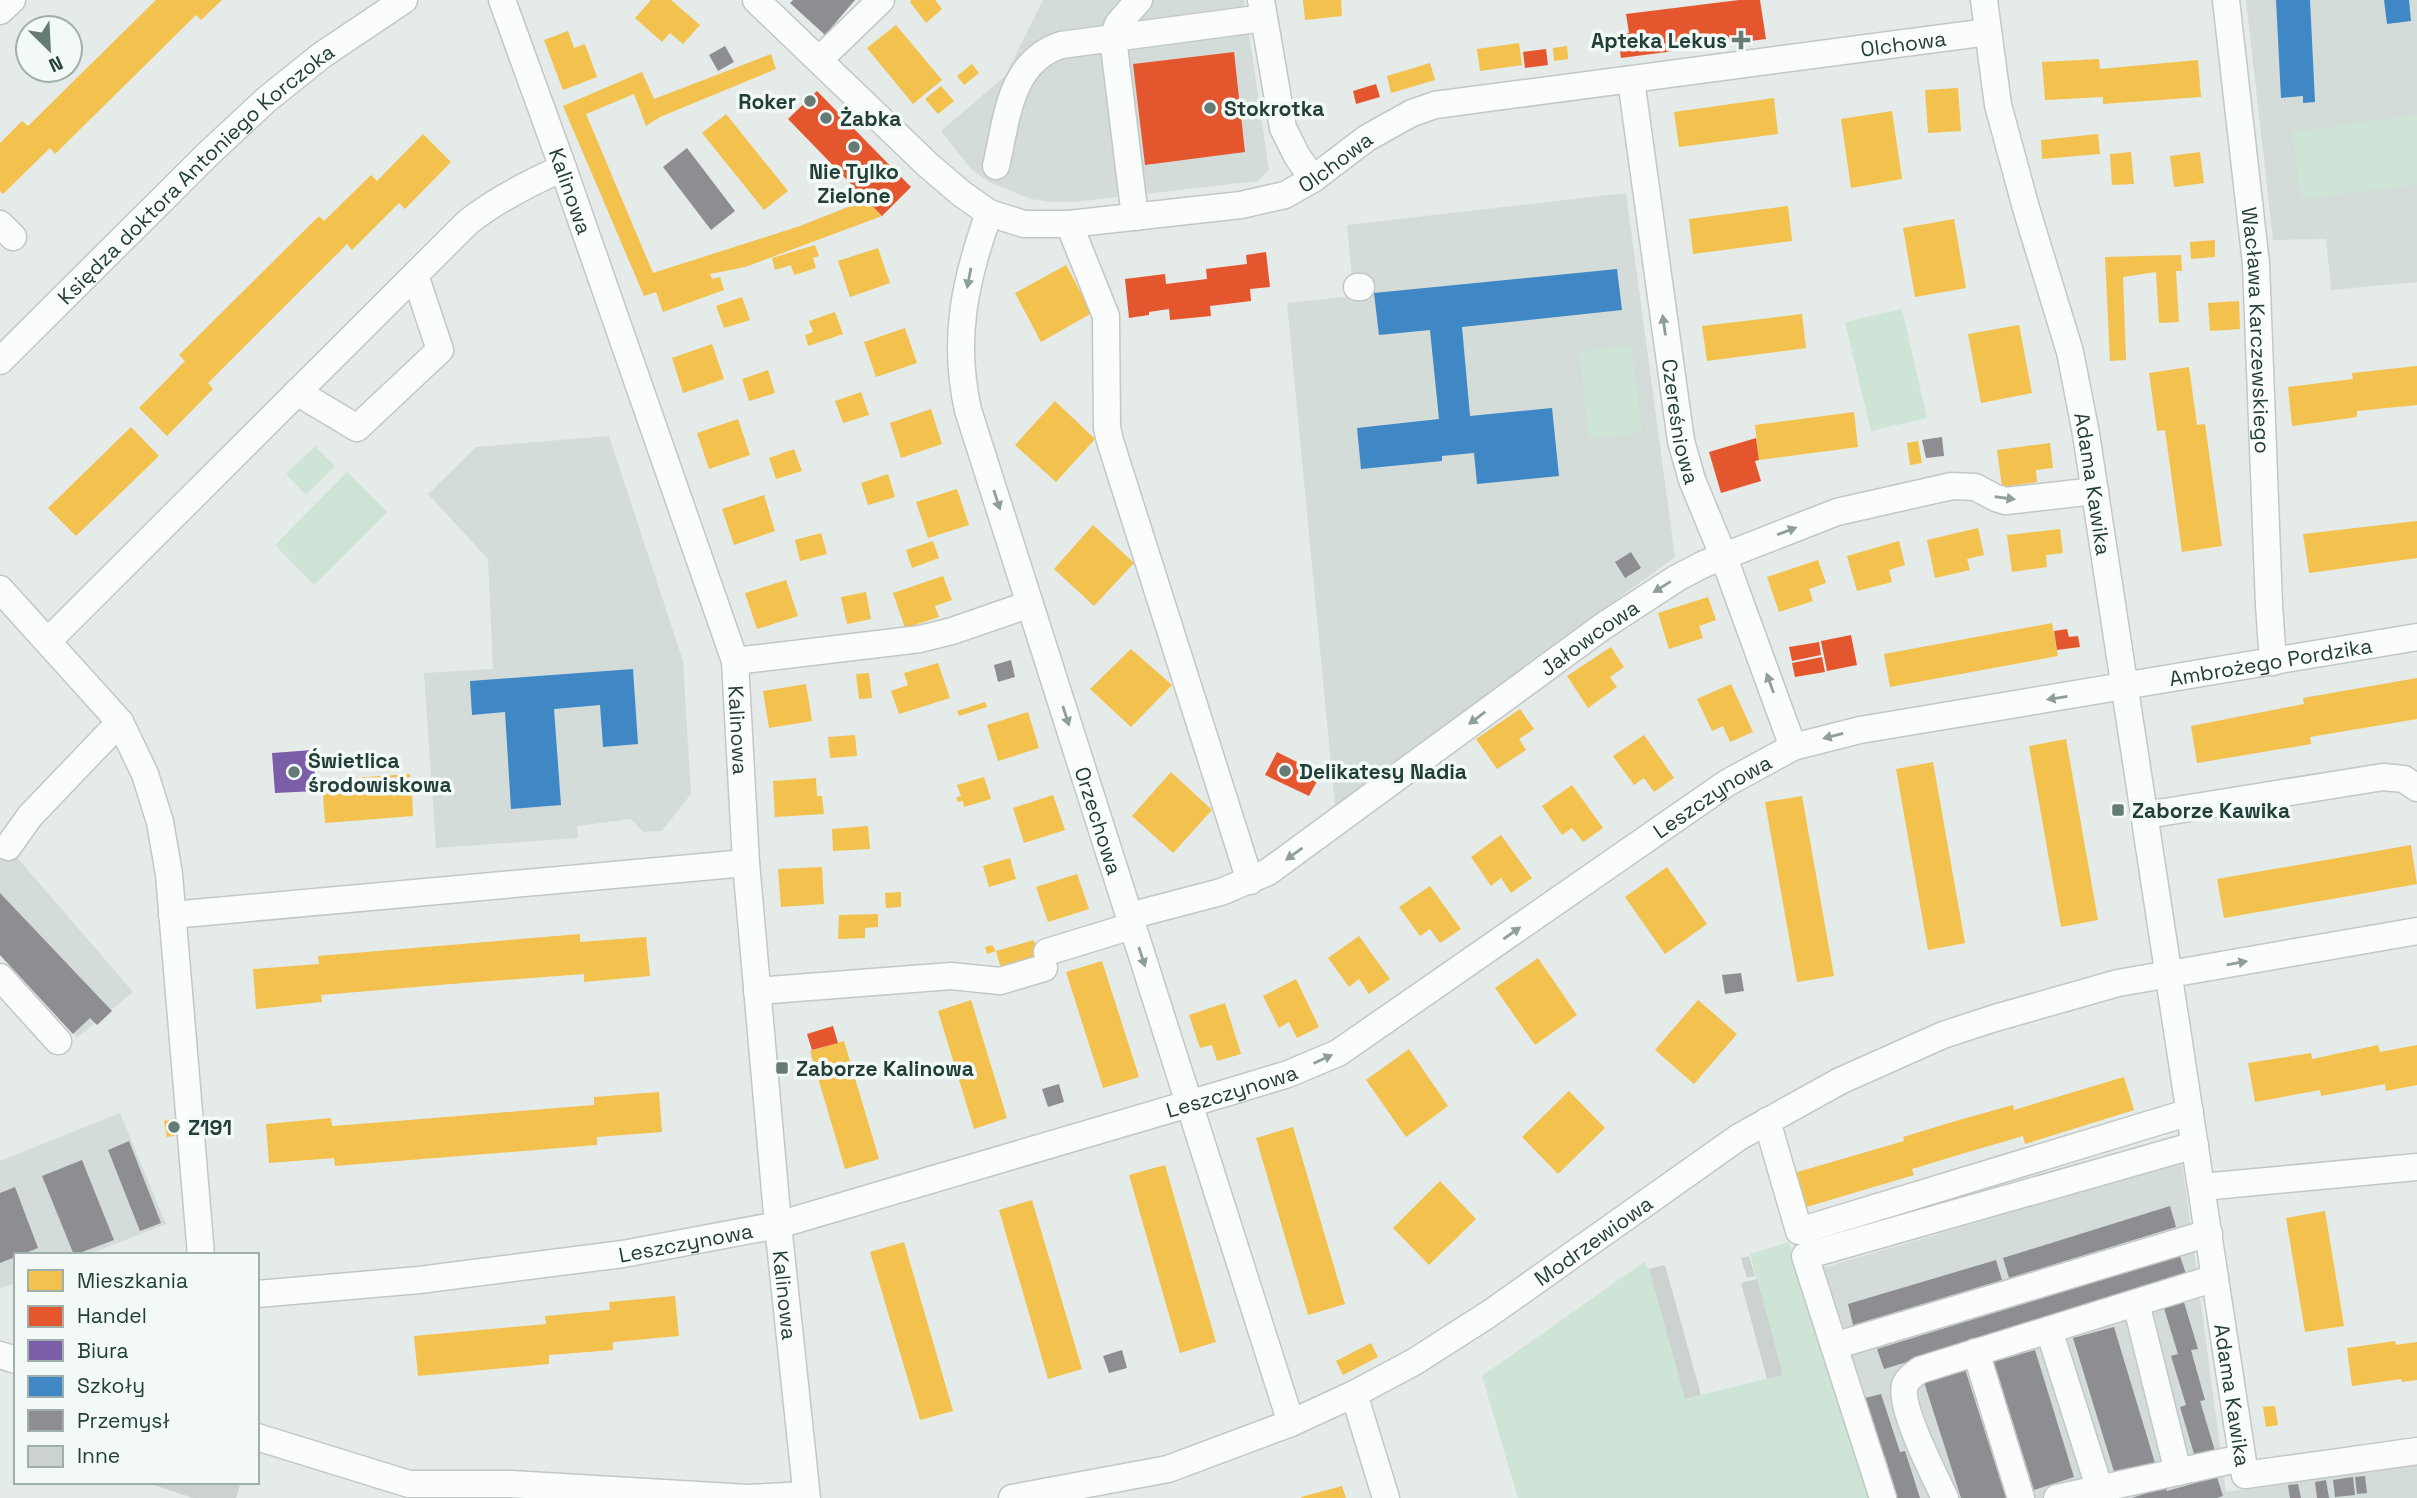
<svg xmlns="http://www.w3.org/2000/svg" width="2417" height="1498" font-family="'Space Grotesk',sans-serif">
<style>
.built{fill:#d3dcd8}
.green{fill:#cee4d6}
.homes{fill:#f2c14e}
.shops{fill:#e4572e}
.offices{fill:#7b5ea7}
.schools{fill:#3f88c5}
.industry{fill:#8d8d92}
.building{fill:#ccd2d0}
.lines{fill:none;stroke-linecap:round;stroke-linejoin:round}
.minor-casing{stroke:#c2c8c5;stroke-width:29}
.minor{stroke:#fbfcfc;stroke-width:26}
.oneway{fill:#8e9e9a}
.poi-dot{fill:#667b76;stroke:#f3f9f7;stroke-width:2.5}
.labels{text-anchor:middle;dominant-baseline:central;stroke-width:7;stroke-linejoin:round;paint-order:stroke}
.poi-label{font-size:21px;font-weight:bold;fill:#223f39;stroke:#f3f9f7;text-anchor:start}
.street-label{font-size:21px;fill:#223f39;stroke:#f3f9f7}
</style>
<rect width="100%" height="100%" fill="#e5ebe8"/>
<!-- built -->
<path class="built" d="M1043 0H1244L1269 170 1258 181 1074 202H1051L1031 199 991 183 971 169 941 131 1005 76Z
M2246 0H2417V282L2331 290 2326 239 2273 240Z
M1626 193 1675 557 1335 806 1287 303 1354 296 1347 225Z
M609 436 683 661 691 794 662 831 643 832 631 819 577 826 578 838 436 848 424 673 493 669 488 559 428 494 476 447Z
M8 847 133 992 77 1038 0 955V848Z
M120 1113 166 1224 87 1255H16V1283L0 1288V1161Z
M2182 1162 2226 1492 2417 1462V1498H1869L1799 1275Z"/>
<!-- green -->
<path class="green" d="M2417 115V184L2301 199 2292 132Z
M1902 309 1927 418 1871 431 1845 322Z
M1631 345 1642 432 1589 439 1579 352Z
M315 446 335 466 306 495 286 474Z
M347 472 387 512 314 585 275 545Z
M1789 1242 1869 1498H1518L1482 1376 1644 1262 1649 1269 1685 1399 1782 1375 1750 1254Z"/>
<!-- homes -->
<path class="homes" d="M156 0H222L201 20 196 15 55 154 50 148 3 194 0 191V143L22 121 28 126Z
M651 0H671L700 25 683 44 670 33 662 42 635 18Z
M911 0H935L942 9 926 23 910 2Z
M1303 0H1341L1342 16 1305 20Z
M896 25 942 80 913 104 867 48Z
M568 31 574 48 585 44 597 77 563 90 544 40Z
M1519 43 1522 65 1480 71 1477 49Z
M1567 46 1568 59 1554 61 1553 48Z
M771 54 776 69 660 117 646 126 634 94 586 114 653 273 800 226 853 205 864 198 882 216 745 267 710 274 712 279 720 277 724 290 663 312 656 292 644 296 563 106 642 72 654 99Z
M2099 59 2100 69 2198 60 2201 97 2103 104V97L2045 100 2042 62Z
M1430 63 1435 80 1391 93 1387 76Z
M972 64 979 73 964 85 957 76Z
M941 86 954 101 938 114 925 99Z
M1958 88 1961 131 1928 133 1925 90Z
M1774 98 1778 134 1679 147 1674 112Z
M1892 111 1902 179 1851 188 1841 119Z
M726 114 788 191 764 210 702 133Z
M423 134 451 162 405 209 399 203 352 250 347 244 208 383 213 389 167 436 139 408 185 361 179 355 319 216 324 221 371 175 377 181Z
M2098 134 2100 154 2042 159 2041 140Z
M2131 152 2134 184 2112 185 2110 154Z
M2200 152 2204 183 2174 187 2170 156Z
M1788 206 1792 241 1693 254 1689 219Z
M1954 219 1966 288 1915 297 1903 228Z
M2215 240V257L2191 259 2190 242Z
M815 245 819 256 813 258 816 268 794 275 791 265 775 270 772 258Z
M878 248 890 283 850 297 838 261Z
M2181 255 2182 271H2176L2179 322 2159 323 2156 272 2123 277 2126 360 2110 361 2105 257Z
M1066 265 1092 313 1041 342 1015 293Z
M742 297 750 320 724 328 716 306Z
M2239 301 2240 329 2210 331 2208 303Z
M835 312 843 334 808 346 805 335 813 332 809 321Z
M1802 314 1806 348 1707 361 1702 326Z
M2019 325 2032 393 1981 403 1968 334Z
M905 328 917 363 876 377 864 342Z
M712 344 724 379 683 393 672 358Z
M2417 366V405L2357 411V417L2292 426 2288 387 2353 379 2352 373Z
M2189 367 2197 425 2205 424 2222 546 2182 552 2165 430 2157 431 2149 373Z
M768 370 775 393 749 401 742 379Z
M861 392 869 415 843 423 835 401Z
M1055 401 1095 439 1056 482 1015 445Z
M931 409 942 444 901 458 890 423Z
M1854 412 1858 447 1759 460 1755 425Z
M738 419 750 455 709 469 697 433Z
M131 427 159 456 76 536 48 508Z
M1918 441 1922 463 1910 465 1907 443Z
M2050 443 2053 468 2036 470 2037 482 2002 487 1997 450Z
M794 449 802 471 776 479 769 458Z
M888 474 895 497 868 505 861 483Z
M957 489 969 525 928 538 916 502Z
M764 495 775 531 734 545 722 509Z
M2417 521V558L2309 573 2303 534Z
M1093 525 1134 563 1094 606 1054 569Z
M1978 528 1984 555 1967 559 1970 570 1935 578 1927 540Z
M2060 529 2063 553 2046 555 2047 567 2012 572 2007 535Z
M821 533 827 554 800 561 795 540Z
M933 541 939 558 912 568 906 550Z
M1899 541 1905 565 1889 570 1892 582 1857 591 1847 556Z
M1818 560 1826 583 1809 589 1813 601 1779 612 1767 577Z
M943 576 952 600 935 606 939 617 905 628 893 593Z
M786 580 798 616 757 629 745 593Z
M866 592 871 619 847 624 841 597Z
M1708 597 1716 620 1699 626 1703 638 1669 649 1658 613Z
M2052 623 2058 656 1890 687 1884 654Z
M1611 647 1624 667 1610 677 1617 687 1588 708 1567 676Z
M1131 649 1172 685 1131 727 1090 689Z
M938 663 950 698 899 714 891 691 908 685 904 673Z
M869 673 872 698 859 699 856 674Z
M2417 678V719L2310 737 2311 744 2197 763 2191 726 2304 704 2303 698Z
M806 684 812 721 769 728 763 691Z
M1731 684 1753 732 1730 742 1723 726 1712 731 1697 699Z
M985 702 987 707 959 716 957 711Z
M1520 709 1534 729 1519 739 1526 750 1497 769 1476 739Z
M1028 712 1039 748 998 761 987 725Z
M855 735 857 756 830 758 828 737Z
M1644 735 1674 778 1654 792 1644 778 1634 785 1613 756Z
M2066 739 2098 920 2061 927 2029 746Z
M1933 762 1965 943 1928 950 1896 769Z
M1171 772 1212 810 1173 853 1132 816Z
M410 774 411 788H418L419 794 412 795 413 816 325 823 322 780Z
M984 777 991 799 964 807 963 801 958 802 956 798 961 796 957 785Z
M816 778 817 796H822L824 814 775 817 773 781Z
M1572 785 1603 828 1583 842 1572 828 1562 835 1542 806Z
M1053 795 1065 830 1024 843 1013 808Z
M1802 796 1834 976 1797 982 1765 802Z
M868 826 870 849 833 851 832 829Z
M1501 835 1532 878 1511 893 1501 878 1491 886 1471 857Z
M2411 845 2417 884 2224 918 2217 879Z
M1010 858 1016 879 989 887 983 866Z
M822 867 824 904 781 907 778 869Z
M1667 867 1707 924 1665 954 1625 897Z
M1077 874 1089 909 1048 922 1036 887Z
M1430 886 1461 929 1440 943 1430 929 1420 936 1399 907Z
M901 892V907L886 908 885 893Z
M878 914V927L865 928V938L838 939 839 915Z
M580 934V942L646 937 650 976 584 982V974L451 984 321 995 322 1002 256 1009 253 969 319 964 318 956Z
M1359 936 1390 979 1369 994 1359 979 1349 987 1328 958Z
M1034 940 1040 961 1002 972 996 951 987 954 985 947 992 945 996 951Z
M1538 958 1577 1015 1535 1045 1495 988Z
M1102 961 1139 1077 1103 1088 1066 972Z
M1296 979 1319 1027 1297 1038 1289 1022 1279 1028 1263 996Z
M971 1000 1007 1118 974 1129 938 1011Z
M1698 1000 1737 1034 1694 1084 1655 1050Z
M1225 1003 1241 1054 1217 1061 1212 1045 1200 1048 1189 1015Z
M844 1041 879 1159 845 1169 810 1051Z
M2378 1045 2380 1052 2417 1045V1085L2386 1091 2385 1084 2321 1096 2320 1090 2255 1102 2248 1063 2311 1053 2312 1059Z
M1409 1049 1448 1106 1406 1137 1366 1080Z
M2124 1077 2134 1110 2025 1144 2023 1136 1968 1152 1912 1169 1914 1175 1803 1208 1794 1173 1904 1141 1903 1137 1959 1120 2013 1105 2014 1110Z
M1569 1091 1605 1128 1558 1174 1522 1137Z
M659 1092 662 1132 597 1137V1145L335 1166 334 1158 269 1163 266 1124 331 1118 332 1126 397 1121 594 1105V1097Z
M181 1117 184 1134 167 1137 164 1121Z
M1293 1127 1345 1304 1308 1315 1256 1138Z
M1165 1165 1216 1342 1180 1353 1129 1175Z
M1440 1181 1476 1219 1429 1265 1393 1228Z
M1032 1200 1082 1369 1048 1379 999 1210Z
M2325 1211 2344 1326 2305 1332 2286 1218Z
M904 1242 953 1411 920 1420 870 1252Z
M675 1296 679 1336 613 1342V1350L549 1355V1364L418 1376 414 1336 546 1324 545 1316 610 1310 609 1302Z
M2395 1341 2396 1345 2417 1342V1380L2402 1382 2401 1379 2352 1386 2347 1348Z
M1371 1343 1378 1357 1343 1375 1336 1361Z
M2275 1406 2278 1425 2266 1427 2263 1407Z
M1342 1486 1346 1498H1301V1497Z"/>
<!-- shops -->
<path class="shops" d="M1739 0H1760L1766 39 1621 58 1618 35 1629 33 1626 14Z
M1546 49 1548 65 1525 68 1523 52Z
M1234 52 1245 152 1145 165 1133 64Z
M1376 84 1380 97 1356 104 1353 91Z
M817 91 911 187 882 216 788 119Z
M1266 252 1270 287 1250 289 1251 301 1210 306 1211 316 1170 320 1169 309 1149 312V315L1129 318 1125 279 1165 274 1166 284 1207 279 1206 269 1247 264 1246 255Z
M1756 438 1759 460 1755 461 1761 481 1721 493 1709 452Z
M2067 629 2069 637 2078 636 2080 647 2057 650 2054 631Z
M1851 635 1857 665 1827 671 1821 641Z
M1819 642 1821 655 1792 661 1789 647Z
M1822 657 1825 672 1795 677 1792 663Z
M1277 752 1321 774 1309 796 1265 775Z
M833 1026 838 1043 812 1050 807 1034Z"/>
<!-- offices -->
<path class="offices" d="M313 750 316 791 275 793 272 753Z"/>
<!-- schools -->
<path class="schools" d="M2276 0H2310L2315 102 2303 103V96L2281 98Z
M2384 0H2409L2411 21 2387 24Z
M1617 269 1622 310 1462 327 1470 416 1552 408 1559 476 1477 484 1474 453 1442 456V461L1361 469 1357 428 1439 419 1430 330 1379 335 1374 293Z
M633 669 638 744 603 747 600 705 554 709 561 805 511 809 505 712 472 715 470 681Z"/>
<!-- industry -->
<path class="industry" d="M793 0H855L825 35 790 3Z
M725 46 734 62 718 71 709 55Z
M687 148 735 211 711 230 663 167Z
M1942 437 1944 456 1926 458 1922 440Z
M1631 552 1641 568 1625 578 1615 562Z
M1011 660 1015 677 998 682 994 665Z
M0 893 112 1011 97 1025 90 1018 73 1034 0 955Z
M1741 973 1744 991 1725 994 1722 975Z
M1059 1084 1064 1102 1048 1107 1042 1089Z
M129 1141 161 1223 140 1231 108 1150Z
M82 1160 114 1240 74 1255 42 1176Z
M15 1187 38 1248 0 1263V1193Z
M2170 1206 2176 1227 2009 1278 2003 1258Z
M2180 1256 2187 1277 1884 1369 1877 1349Z
M1996 1260 2002 1280 1853 1325 1848 1304Z
M2183 1299 2198 1349 2191 1350 2205 1400 2200 1401 2215 1451 2195 1457 2180 1407 2186 1405 2171 1356 2178 1354 2163 1305Z
M2114 1327 2155 1463 2115 1475 2073 1338Z
M1122 1350 1127 1368 1109 1373 1103 1356Z
M2035 1350 2074 1477 2034 1490 1994 1362Z
M1965 1369 2006 1498H1961L1924 1382Z
M1881 1394 1900 1452 1905 1451 1920 1498H1897L1885 1456 1879 1458 1861 1399Z
M2365 1476 2367 1493 2357 1494 2355 1477Z
M2217 1477 2223 1496 2217 1498H2132L2165 1487 2167 1491Z
M2353 1477 2355 1495 2335 1497 2333 1480Z
M2326 1480 2329 1498H2317L2315 1482Z
M2298 1484 2301 1498H2290L2288 1485Z"/>
<!-- building -->
<path class="building" d="M1749 1256 1755 1276 1747 1278 1741 1258Z
M1665 1265 1701 1395 1685 1399 1649 1269Z
M1757 1279 1783 1375 1767 1379 1741 1283Z
M145 1482H241L236 1498H193Z"/>
<g class="lines">
<defs>
<g id="minor">
<path id="s1" d="M502 0 563 168 735 661 746 863 778 1225 807 1498"/>
<path id="s2" d="M756 0 928 165 962 194 989 213 1024 224H1069L1241 205 1285 195 1313 179 1367 138 1412 113 1435 105 1988 32"/>
<path d="M1261 0 1283 128 1297 156 1313 179"/>
<path id="s3" d="M1984 0 1998 105 2026 208 2070 352 2086 434 2245 1475 2417 1451"/>
<path id="s4" d="M2226 0 2256 264 2269 605 2273 662"/>
<path d="M0 11 12 0"/>
<path d="M820 59 881 0"/>
<path id="s5" d="M1631 80 1681 441 1692 480 1723 555 1793 747"/>
<path d="M996 166C1007 120 1009 62 1061 45L1264 18"/>
<path id="s6" d="M989 213C965 280 952 339 968 410L1291 1423"/>
<path d="M1135 217 1113 38 1118 24 1139 0"/>
<path d="M0 224 13 237"/>
<path d="M1069 224 1106 316 1107 428 1110 441 1250 881"/>
<path d="M1357 287H1361"/>
<path id="s7" d="M0 361 208 154 266 100 322 55 404 0"/>
<path d="M297 392 357 428 440 350 415 275"/>
<path d="M0 589 120 722 145 774 160 822 169 874 201 1255"/>
<path d="M48 641 468 222C497 199 529 183 563 168"/>
<path d="M735 661 920 639 952 631 1030 604"/>
<path d="M2146 815 2383 777 2404 779 2417 788"/>
<path d="M8 847 30 816 120 722"/>
<path d="M172 915 746 863"/>
<path id="s8" d="M1129 916 1221 892 1268 872 1602 627 1677 578 1704 564 1837 512 1952 486 1975 487 1996 498 2006 501 2095 491"/>
<path d="M1047 952 1132 926"/>
<path d="M0 977 58 1041"/>
<path d="M757 991 951 976 1000 981 1044 968"/>
<path d="M1767 1121 1799 1231 2190 1112"/>
<path d="M2202 1187 2417 1167"/>
<path id="s9" d="M257 1294 419 1280 623 1254 778 1225 1229 1092 1288 1074 1338 1053 1727 783 1793 747 1860 730 2417 637"/>
<path d="M2136 1303 2178 1472"/>
<path d="M2049 1330 2099 1487"/>
<path d="M1834 1346 2209 1233"/>
<path d="M1976 1352 2021 1498"/>
<path d="M0 1355 16 1360"/>
<path d="M1354 1394 1386 1498"/>
<path d="M257 1437 409 1484H511L748 1498 806 1495"/>
<path id="s10" d="M1012 1498 1168 1469 1291 1423 1354 1394 1414 1362 1489 1314 1739 1137 1840 1081 1943 1035 1995 1018 2118 983 2417 931"/>
<path d="M1883 1498 1805 1256 2195 1145"/>
<path d="M1945 1498C1935 1477 1898 1405 1905 1385 1908 1378 1914 1374 1920 1370L2215 1278"/>
<path d="M2057 1498 2242 1458"/>
</g>
</defs>
<!-- minor casing -->
<use href="#minor" class="minor-casing"/>
<!-- minor -->
<use href="#minor" class="minor"/>
</g>
<!-- one-way arrows -->
<defs><path id="oneway-solid" d="M-6-.8H1V-3.2L6.5 0L1 3.2V.8H-6Z" transform="scale(1.75)"/></defs>
<g class="oneway">
<use href="#oneway-solid" transform="translate(969 278) rotate(101)"/>
<use href="#oneway-solid" transform="translate(1664 325) rotate(-98)"/>
<use href="#oneway-solid" transform="translate(2005 498) rotate(8)"/>
<use href="#oneway-solid" transform="translate(997 500) rotate(72)"/>
<use href="#oneway-solid" transform="translate(1787 531) rotate(-21)"/>
<use href="#oneway-solid" transform="translate(1662 587) rotate(148)"/>
<use href="#oneway-solid" transform="translate(1770 683) rotate(-110)"/>
<use href="#oneway-solid" transform="translate(2057 698) rotate(171)"/>
<use href="#oneway-solid" transform="translate(1066 716) rotate(72)"/>
<use href="#oneway-solid" transform="translate(1477 718) rotate(143)"/>
<use href="#oneway-solid" transform="translate(1833 736) rotate(166)"/>
<use href="#oneway-solid" transform="translate(1294 854) rotate(144)"/>
<use href="#oneway-solid" transform="translate(1512 933) rotate(-35)"/>
<use href="#oneway-solid" transform="translate(1142 957) rotate(72)"/>
<use href="#oneway-solid" transform="translate(2237 963) rotate(-10)"/>
<use href="#oneway-solid" transform="translate(1323 1059) rotate(-25)"/>
</g>
<!-- markers -->
<g class="poi-dot">
<path d="M1737.5 29.5h7v7h7v7h-7v7h-7v-7h-7v-7h7z"/>
<circle cx="810" cy="101" r="7"/>
<circle cx="1210" cy="108" r="7"/>
<circle cx="826" cy="118" r="7"/>
<circle cx="854" cy="147" r="7"/>
<circle cx="1285" cy="771" r="7"/>
<circle cx="294" cy="772" r="7"/>
<rect x="2111" y="803" width="14" height="14" rx="3.5"/>
<rect x="775" y="1061" width="14" height="14" rx="3.5"/>
<circle cx="174" cy="1127" r="7"/>
</g>
<g class="labels">
<!-- poi labels -->
<g class="poi-label">
<text x="1727" y="40" text-anchor="end">Apteka Lekus</text>
<text x="796" y="101" text-anchor="end">Roker</text>
<text x="1224" y="108">Stokrotka</text>
<text x="840" y="118">Żabka</text>
<text x="854" y="171" text-anchor="middle">Nie Tylko<tspan x="854" dy="24">Zielone</tspan></text>
<text x="308" y="760">Świetlica<tspan x="308" dy="24">środowiskowa</tspan></text>
<text x="1299" y="771">Delikatesy Nadia</text>
<text x="2132" y="810">Zaborze Kawika</text>
<text x="796" y="1068">Zaborze Kalinowa</text>
<text x="188" y="1127">Z191</text>
</g>
<!-- street labels -->
<g class="street-label">
<text stroke="none"><textPath href="#s2" startOffset="1264">Olchowa</textPath></text>
<text stroke="none"><textPath href="#s2" startOffset="676">Olchowa</textPath></text>
<text stroke="none"><textPath href="#s7" startOffset="271">Księdza doktora Antoniego Korczoka</textPath></text>
<text stroke="none"><textPath href="#s1" startOffset="203">Kalinowa</textPath></text>
<text stroke="none"><textPath href="#s4" startOffset="332">Wacława Karczewskiego</textPath></text>
<text stroke="none"><textPath href="#s5" startOffset="345">Czereśniowa</textPath></text>
<text stroke="none"><textPath href="#s3" startOffset="497">Adama Kawika</textPath></text>
<text stroke="none"><textPath href="#s8" startOffset="544">Jałowcowa</textPath></text>
<text stroke="none"><textPath href="#s9" startOffset="2146">Ambrożego Pordzika</textPath></text>
<text stroke="none"><textPath href="#s1" startOffset="770">Kalinowa</textPath></text>
<text stroke="none"><textPath href="#s9" startOffset="1566">Leszczynowa</textPath></text>
<text stroke="none"><textPath href="#s6" startOffset="632">Orzechowa</textPath></text>
<text stroke="none"><textPath href="#s9" startOffset="999">Leszczynowa</textPath></text>
<text stroke="none"><textPath href="#s10" startOffset="644">Modrzewiowa</textPath></text>
<text stroke="none"><textPath href="#s9" startOffset="432">Leszczynowa</textPath></text>
<text stroke="none"><textPath href="#s1" startOffset="1337">Kalinowa</textPath></text>
<text stroke="none"><textPath href="#s3" startOffset="1419">Adama Kawika</textPath></text>
</g>
</g>
<!-- legend -->
<rect x="14" y="1253" width="245" height="231" fill="#f3f9f7" stroke="#9fafab" stroke-width="2"/>
<rect x="28" y="1270" width="35" height="21" fill="#f2c14e" stroke="#9fafab" stroke-width="2"/>
<text x="77" y="1288" font-size="21" fill="#223f39">Mieszkania</text>
<rect x="28" y="1306" width="35" height="21" fill="#e4572e" stroke="#9fafab" stroke-width="2"/>
<text x="77" y="1323" font-size="21" fill="#223f39">Handel</text>
<rect x="28" y="1340" width="35" height="21" fill="#7b5ea7" stroke="#9fafab" stroke-width="2"/>
<text x="77" y="1358" font-size="21" fill="#223f39">Biura</text>
<rect x="28" y="1376" width="35" height="21" fill="#3f88c5" stroke="#9fafab" stroke-width="2"/>
<text x="77" y="1393" font-size="21" fill="#223f39">Szkoły</text>
<rect x="28" y="1410" width="35" height="21" fill="#8d8d92" stroke="#9fafab" stroke-width="2"/>
<text x="77" y="1428" font-size="21" fill="#223f39">Przemysł</text>
<rect x="28" y="1446" width="35" height="21" fill="#ccd2d0" stroke="#9fafab" stroke-width="2"/>
<text x="77" y="1463" font-size="21" fill="#223f39">Inne</text>
<!-- north arrow -->
<g transform="translate(49 49) rotate(156)"><circle r="33" fill="#f3f9f7" stroke="#9fafab" stroke-width="2"/>
<path d="M0-5L12 26L0 18L-12 26Z" fill="#667b76"/>
<text y="-10" font-size="19" font-weight="bold" text-anchor="middle" fill="#223f39">N</text>
</g>
</svg>
